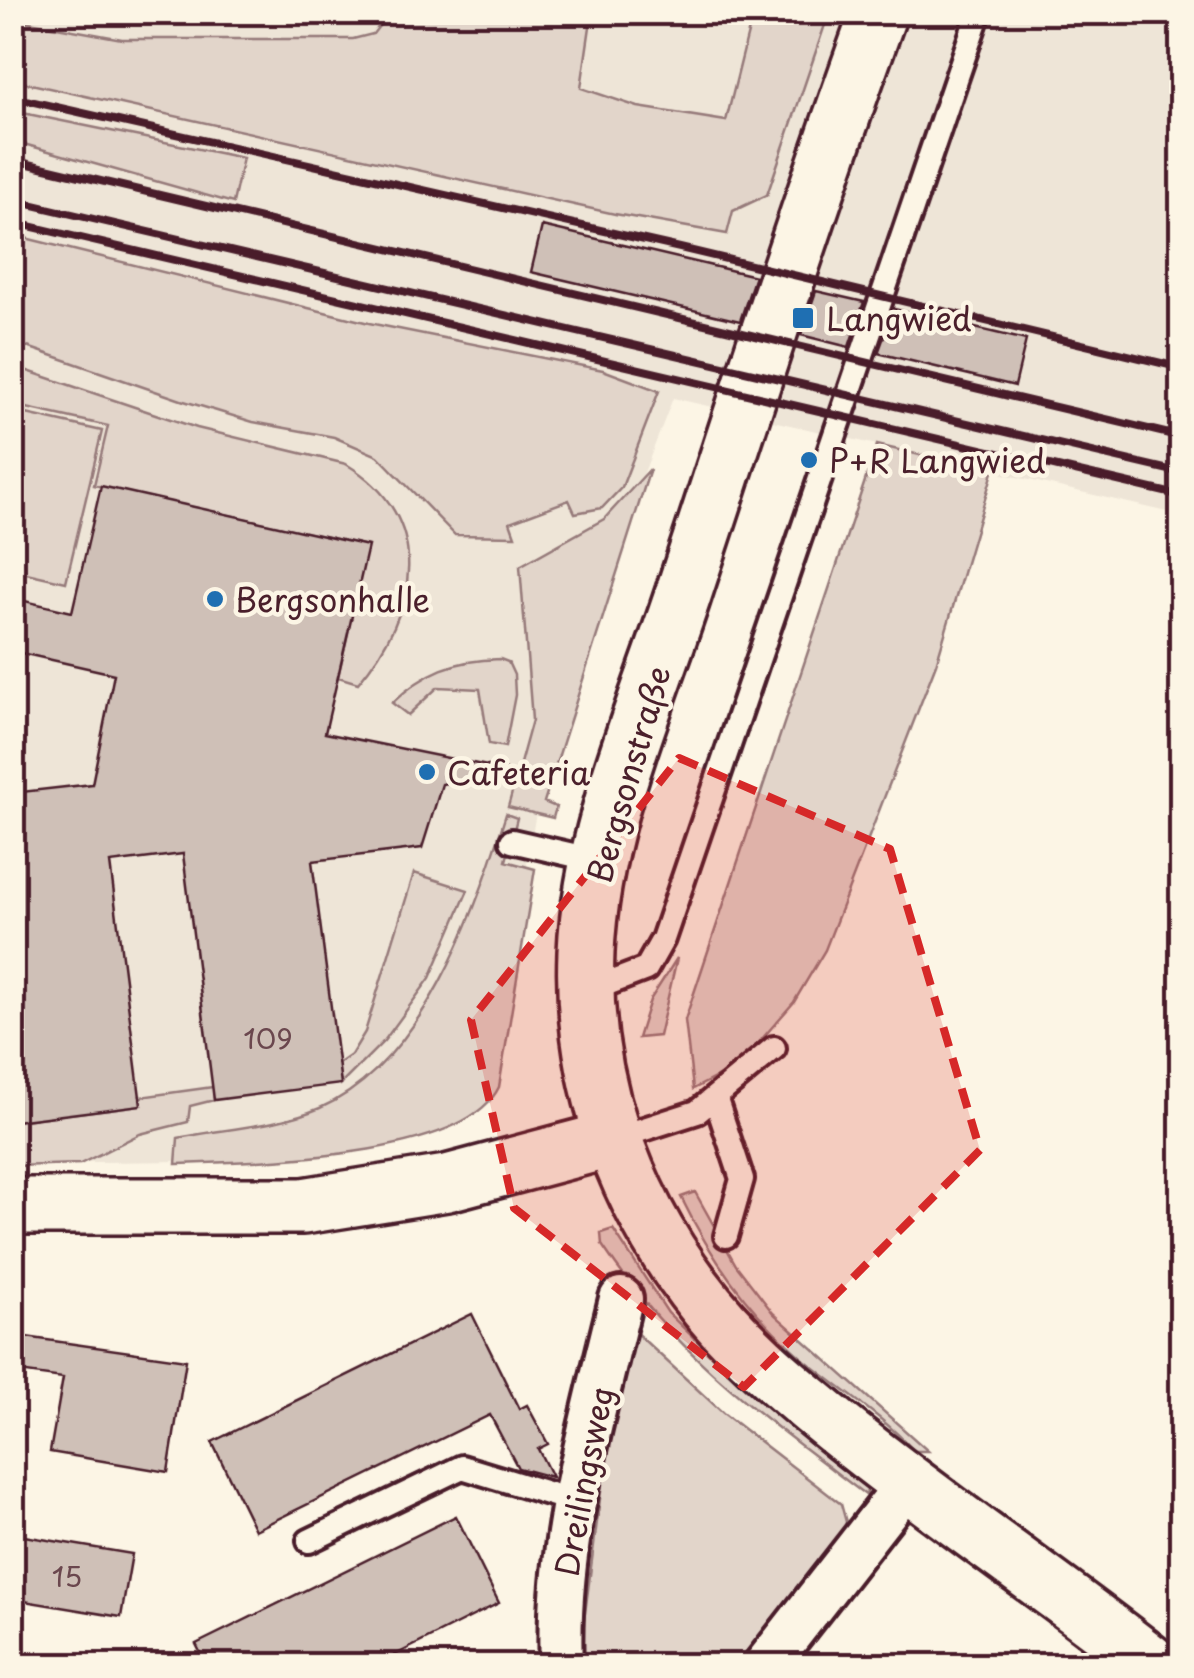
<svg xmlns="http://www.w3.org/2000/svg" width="1194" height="1678" font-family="'Playpen Sans',sans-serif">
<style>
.built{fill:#eee5d7;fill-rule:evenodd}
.green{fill:#e2d5ca;stroke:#967a7a;stroke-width:2.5}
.building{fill:#cfc0b7;stroke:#4a1f2b;stroke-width:2.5}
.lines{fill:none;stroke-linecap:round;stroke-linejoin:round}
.service-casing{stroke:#4a1f2b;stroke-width:30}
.minor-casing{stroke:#4a1f2b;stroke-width:50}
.tertiary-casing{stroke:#4a1f2b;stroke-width:62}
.service{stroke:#fcf5e5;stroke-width:22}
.minor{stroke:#fcf5e5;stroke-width:42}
.tertiary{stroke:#fcf5e5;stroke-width:55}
.rail{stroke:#4a1f2b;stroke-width:8}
.marked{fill:#d62828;fill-opacity:0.2;stroke:#d62828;stroke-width:8;stroke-dasharray:20 12;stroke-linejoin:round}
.poi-dot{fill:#1f6fb2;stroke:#fcf5e5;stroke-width:4}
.labels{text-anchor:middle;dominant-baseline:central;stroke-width:9;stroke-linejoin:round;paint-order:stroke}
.number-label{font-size:28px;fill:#6b474e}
.poi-label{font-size:32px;fill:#4a1f2b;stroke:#fcf5e5;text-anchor:start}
.street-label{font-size:32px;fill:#4a1f2b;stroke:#fcf5e5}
</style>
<rect width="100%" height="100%" fill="#fcf5e5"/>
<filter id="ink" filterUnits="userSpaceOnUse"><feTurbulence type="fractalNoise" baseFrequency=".01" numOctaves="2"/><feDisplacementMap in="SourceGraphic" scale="20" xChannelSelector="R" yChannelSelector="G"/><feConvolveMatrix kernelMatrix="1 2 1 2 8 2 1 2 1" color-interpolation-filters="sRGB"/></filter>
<g filter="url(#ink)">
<!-- built -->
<path class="built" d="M13 13H1181V515L673 398 569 666 549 738 525 876 412 1078 185 1161 13 1163 12 1099 16 1121 141 1105 110 863 183 854 340 1084 308 827 442 784 511 772 111 689 89 796 13 793 12 663 18 638 13 636V570L67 582 102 432 13 411ZM101 486 368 546 61 661Z"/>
<!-- green -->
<path class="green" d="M389 13H592L581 88 638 107 726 121 753 13H829L767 195 733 211 727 234 615 214 13 80V19L122 39H353L373 34Z
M13 111 243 158 233 203 13 141Z
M13 235 369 323 603 370 659 391 622 487 602 508 575 513 569 500 510 522 515 536 455 535 378 456 334 437 253 422 184 401 13 342Z
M13 366 197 428 346 464C436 518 418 612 358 683L338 677 367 546 94 485 108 426 13 405Z
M13 411 102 431 66 582 13 570Z
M877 445 993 472 936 664 825 950 794 1002 754 1048 732 1069 693 1089 685 1020Z
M650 469 544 802 556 807 553 818 508 807 532 720 520 566 604 519Z
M500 659 508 662 514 675 515 695 505 747 489 744 480 689 438 687 408 715 392 703C426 671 454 660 500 659Z
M506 814 517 818 506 861 535 869 499 1087C463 1161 251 1161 176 1164L178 1138C223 1129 278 1126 320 1108 422 1064 476 913 506 814Z
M414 873 468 890 430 978 384 1041 341 1084 338 1064 351 1055 365 1032Z
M677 958 659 1036 638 1038 650 1000Z
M213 1087 214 1100 190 1106 188 1122 140 1134 80 1164 13 1166 12 1110 16 1121 140 1105V1097Z
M695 1192 736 1265 773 1313 928 1451H914C882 1415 838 1388 801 1357 749 1312 711 1259 681 1197Z
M613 1229 668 1313 726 1369 866 1483 867 1496C762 1416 676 1356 602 1245L601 1233Z
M632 1329 723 1413 841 1504 846 1522 844 1536 748 1665 578 1666 605 1461Z"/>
<!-- building -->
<path class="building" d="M542 226 755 276 740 321 531 272Z
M816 291 864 302 849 347 801 335Z
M894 309 1026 340 1015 386 878 353Z
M101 486 368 546 325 733 507 770 442 784 422 848 312 861 341 1084 214 1100 183 854 110 863 141 1105 15 1121 12 793 92 784 114 674 12 651V598L72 612Z
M472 1314 519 1409 527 1405 548 1444 538 1449 552 1477 518 1468 490 1415 255 1530 212 1442Z
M12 1335 186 1360 168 1472 50 1452 63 1378 12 1371Z
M456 1516 499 1603 373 1666H207L196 1644Z
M12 1534 132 1554 121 1617 12 1599Z"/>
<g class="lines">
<defs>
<path id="service" d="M512 841 599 861
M586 992 646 969 663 939 979 12
M716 1100 742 1179 726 1236
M613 1139 697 1112 774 1048
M309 1541 462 1467 577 1502"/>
<path id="minor" d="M561 1666C555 1543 593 1418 621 1299
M765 1666 907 1484"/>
<path id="tertiary" d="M879 12C809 205 747 400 683 595 645 710 591 830 586 952 581 1074 621 1192 694 1289 733 1342 784 1384 834 1425 937 1509 1049 1583 1154 1666
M12 1206H303L447 1183 613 1139"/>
</defs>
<!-- service casing -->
<use href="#service" class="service-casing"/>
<!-- minor casing -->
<use href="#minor" class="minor-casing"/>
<!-- tertiary casing -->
<use href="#tertiary" class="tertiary-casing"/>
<!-- service -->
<use href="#service" class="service"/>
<!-- minor -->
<use href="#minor" class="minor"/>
<!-- tertiary -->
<use href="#tertiary" class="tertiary"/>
<!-- rail -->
<path class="rail" d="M12 97 680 248 1182 368
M12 160 1182 437
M12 200 1182 473
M12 222 1182 496"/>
</g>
</g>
<!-- marked area -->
<path class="marked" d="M679 758 890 849 980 1150 744 1387 514 1208 471 1020Z"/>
<!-- markers -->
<g class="poi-dot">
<rect x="791" y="306" width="24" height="24" rx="5"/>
<circle cx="809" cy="460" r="10"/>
<circle cx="215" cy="599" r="10"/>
<circle cx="427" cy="772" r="10"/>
</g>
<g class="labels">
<!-- number labels -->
<g class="number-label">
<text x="268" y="1037">109</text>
<text x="67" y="1575">15</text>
</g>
<!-- poi labels -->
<g class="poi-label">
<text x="826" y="318">Langwied</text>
<text x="829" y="460">P+R Langwied</text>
<text x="235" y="599">Bergsonhalle</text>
<text x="447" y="772">Cafeteria</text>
</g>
<!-- street labels -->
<g class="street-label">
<text transform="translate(628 774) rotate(-74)">Bergsonstraße</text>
<text transform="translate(583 1481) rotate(-79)">Dreilingsweg</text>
</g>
</g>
<!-- margin -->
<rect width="1194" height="1678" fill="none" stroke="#fcf5e5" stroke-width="50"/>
<rect x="25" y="25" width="1144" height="1628" fill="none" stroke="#4a1f2b" stroke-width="4" filter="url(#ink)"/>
</svg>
